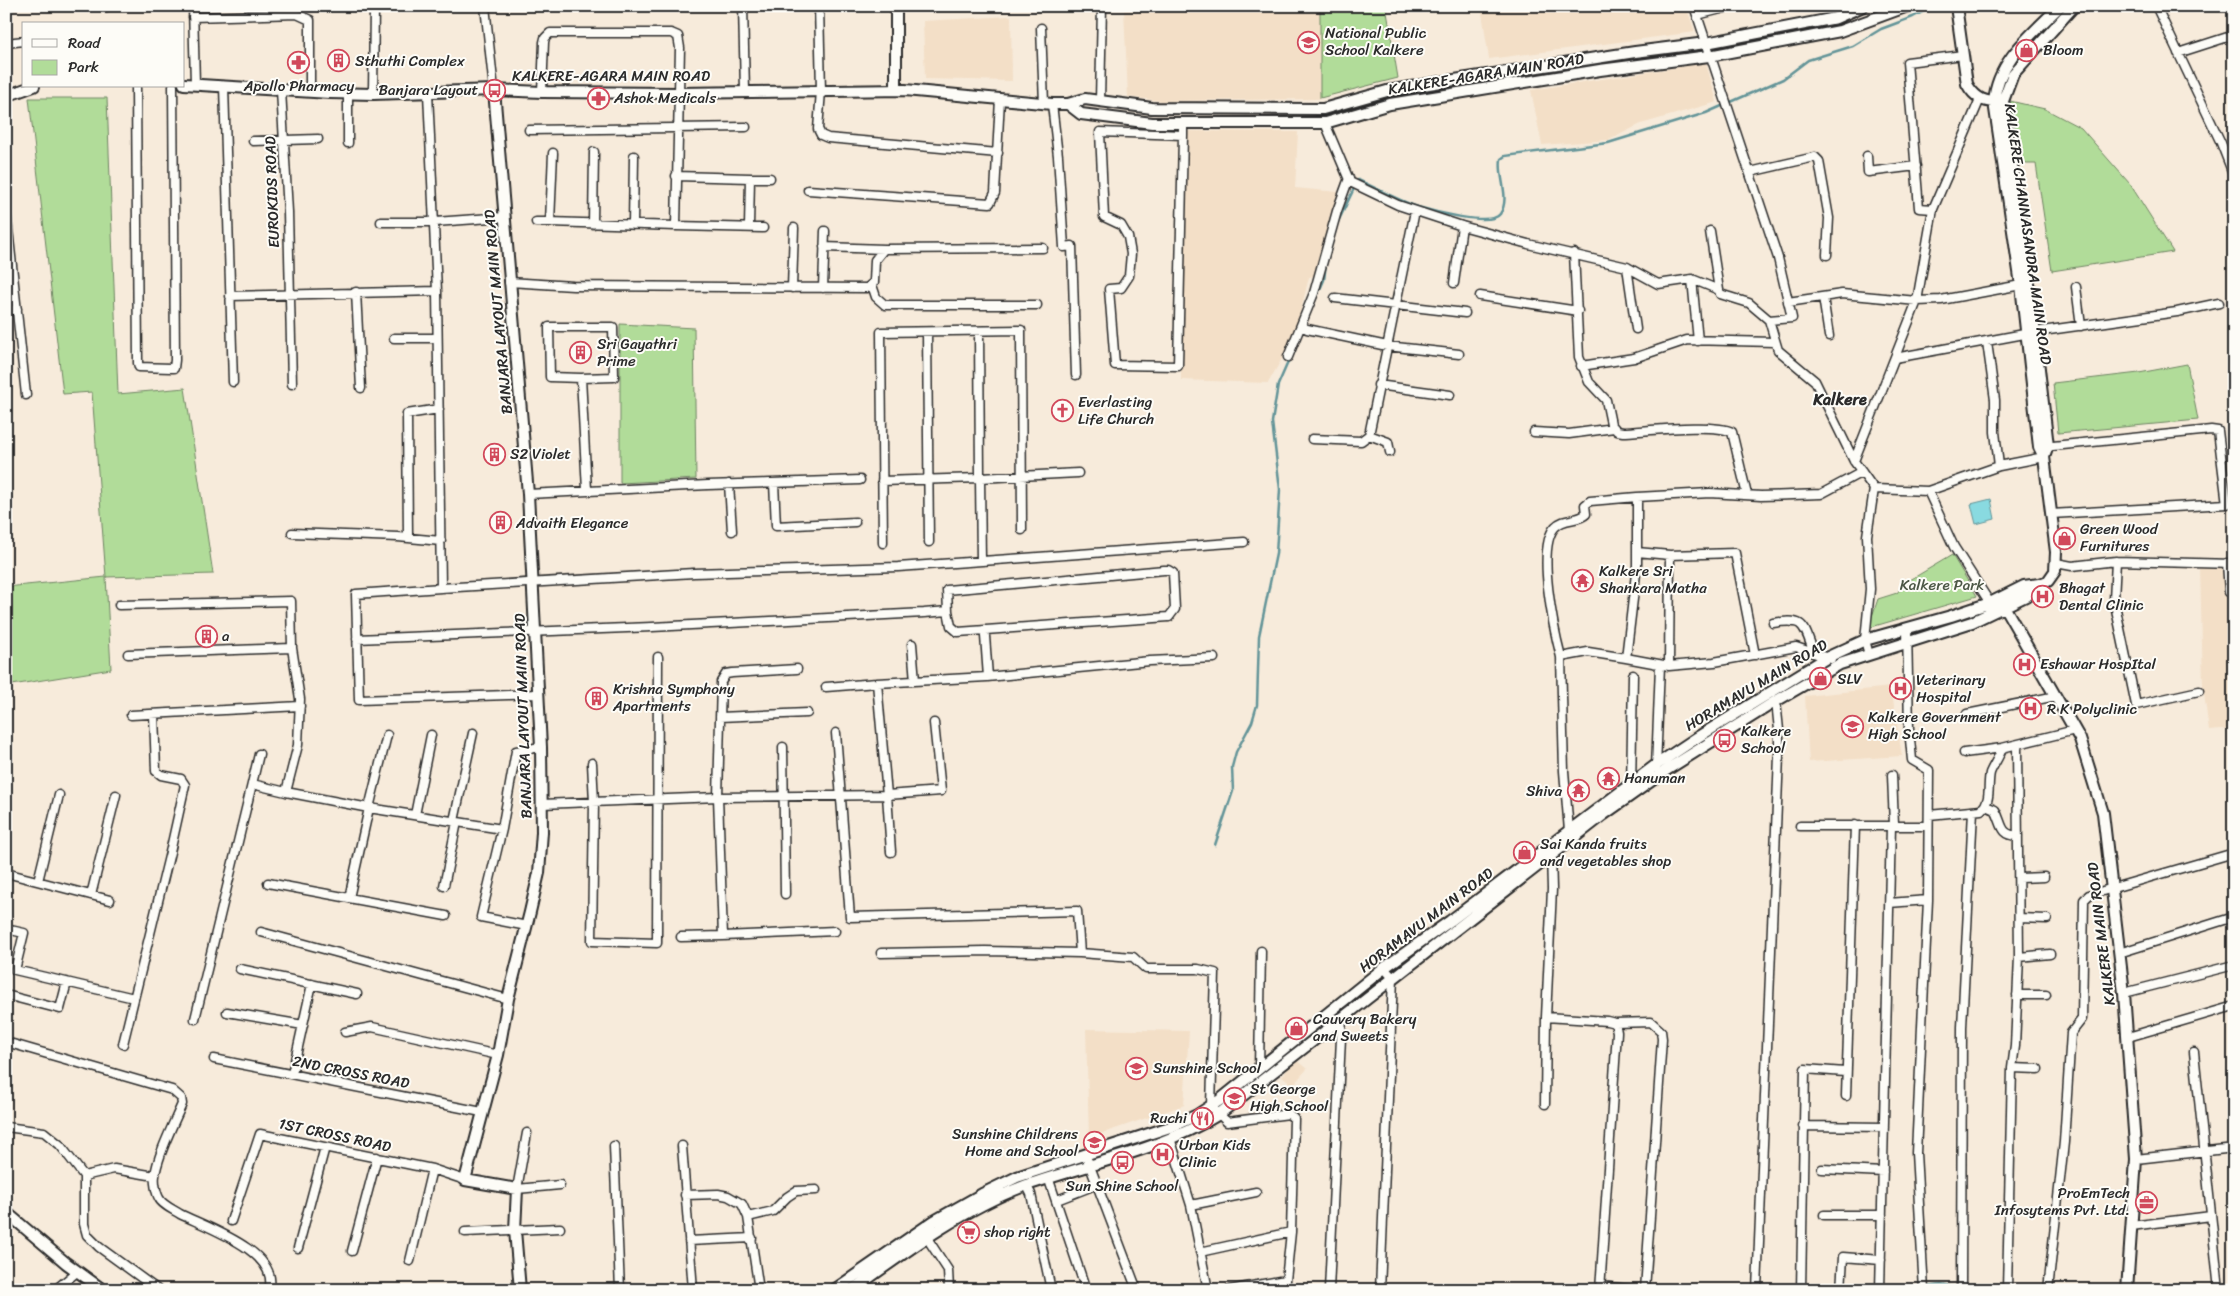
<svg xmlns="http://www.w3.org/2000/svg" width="2240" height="1296" font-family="Sriracha,sans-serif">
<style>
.built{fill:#f3dfc7}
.green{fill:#b1dc99;stroke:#6e8462}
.water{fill:#89dae0;stroke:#639498}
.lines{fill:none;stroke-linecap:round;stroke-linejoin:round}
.stream{stroke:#639498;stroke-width:2.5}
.street-casing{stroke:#2b2b2b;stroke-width:11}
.secondary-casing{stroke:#2b2b2b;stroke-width:14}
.street{stroke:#fdfcf7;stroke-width:8}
.secondary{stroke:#fdfcf7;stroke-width:10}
.labels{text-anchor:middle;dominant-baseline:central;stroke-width:4;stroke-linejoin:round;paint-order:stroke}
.poi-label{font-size:15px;fill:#2b2b2b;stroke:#fdfcf7;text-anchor:start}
.street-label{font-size:15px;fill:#2b2b2b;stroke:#fdfcf7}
.park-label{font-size:15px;fill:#4c5746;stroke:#fdfcf7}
.neighbourhood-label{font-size:16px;font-weight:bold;fill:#2b2b2b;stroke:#fdfcf7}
</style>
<rect width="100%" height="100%" fill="#f7ebdb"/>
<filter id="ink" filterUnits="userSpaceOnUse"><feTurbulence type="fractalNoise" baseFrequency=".02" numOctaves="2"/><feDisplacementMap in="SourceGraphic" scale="10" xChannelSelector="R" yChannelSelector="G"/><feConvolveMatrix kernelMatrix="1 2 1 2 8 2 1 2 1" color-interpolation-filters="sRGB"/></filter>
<g filter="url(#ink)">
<!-- built -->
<path class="built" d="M1184 6H1386L1398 78 1317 99 1162 101 1128 97 1124 10Z
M1481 6H1686L1695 32 1489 59Z
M1011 16 1012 81 925 79 923 21Z
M1706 63 1717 102 1641 124 1609 140 1542 145 1531 90Z
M1181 131 1298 132 1295 188 1338 192 1315 276 1309 277 1294 338 1268 383 1181 380Z
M2200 566 2234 572V729L2209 731 2203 686Z
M1891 687 1902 756 1809 762 1805 696Z
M1086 1029 1189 1031 1184 1105 1089 1138Z
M1296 1060 1307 1069 1293 1085 1282 1076Z"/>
<!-- green -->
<path class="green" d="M1320 6H1386L1398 78 1320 98Z
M29 98H107L118 394 185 388 213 574 106 577 111 669 6 686V587L106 577 92 392 63 394Z
M2010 101 2045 109 2081 128 2130 184 2173 252 2052 271 2036 164H2022Z
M620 324 694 328 696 479 620 483Z
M2187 364 2198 420 2058 433 2053 383 2139 373Z
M1952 555 1977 596 1868 628 1878 599 1897 593 1905 583Z"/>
<!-- water -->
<path class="water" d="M1991 499 1995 519 1976 524 1971 504Z"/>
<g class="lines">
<!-- stream -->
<path class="stream" d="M2229 6 2234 41
M1337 224 1358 180C1378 189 1397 200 1418 207 1431 211 1491 227 1500 214 1511 198 1498 178 1501 159L1505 156 1608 143 1706 113 1783 79 1808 60 1853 46 1881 29 1913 17 1934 6
M1215 845 1233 791 1232 767 1236 752 1252 722 1257 705 1259 636 1276 554 1280 489 1272 422 1278 385 1324 280 1326 263
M1906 1290 1941 1285 1967 1290"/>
<defs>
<path id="street" d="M106 6V7
M193 6 195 84
M485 6 494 90
M743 6 745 91
M819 6 821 91 818 129 821 135 828 138 998 153
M1694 6 1778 258 1792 318 1769 320
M2156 6 2221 143 2234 176
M2233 6 2234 10
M1697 15 1733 6
M193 17 297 14 310 20V92
M1041 28 1044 103
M6 43 24 41
M2178 53 2234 35
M136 86 138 363 139 367 171 368H174L175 360 173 86
M224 86 233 382
M281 90 288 212 292 384
M542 92 544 42 545 38 550 33H671L678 36 680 48 676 226 550 222 553 153
M428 93 437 291 441 588 694 573 898 567 1244 542
M348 94V143
M373 94 374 6
M1100 101 1102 6
M1052 104 1058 156 1064 247 1072 246 1076 375
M1325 123 1350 182 1398 205 1462 226 1528 244 1627 267 1658 284 1692 279 1719 290 1720 294 1749 303 1769 320 1778 350 1815 381 1854 461 1874 489 1928 491 1954 547 1990 603
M1183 124V135L1178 366 1115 365 1109 289 1121 288 1129 276 1131 254 1128 237 1121 225 1104 217 1100 132 1183 135
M529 130 746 127
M253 141 318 139
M1867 156 1868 172 1916 166
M1750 172 1815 157 1819 161 1829 218 1827 255
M676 176 750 178 749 227
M750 178H770
M808 190 990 203 995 193 1000 99
M1933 209 1919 208 1907 62 1963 55
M6 210 26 395
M381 222H435L505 217
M536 222H550
M593 224 594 152
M633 225 634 156
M676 226 763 228
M1710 231 1719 290
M824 247 884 249
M1574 253 1579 357 1589 382 1606 400 1611 424 1617 431 1623 432C1646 431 1714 423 1732 432L1747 495
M1627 267 1636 329
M1692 279 1698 341
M509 282 573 286 867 288 874 282 875 260 884 249 1043 248
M1454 283 1462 226
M872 285 876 297 885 305H1037
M2076 287 2081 326
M792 288 794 228
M823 288 825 231
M356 292 361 388
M230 296 437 291
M1480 296 1578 311
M1823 297 1829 336
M1335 298 1465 313
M1788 302 1842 294 1917 301 1941 300 2021 285
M6 311 17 309
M1301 326 1307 329 1387 346 1459 354
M979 331 980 478 1078 473
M927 332 929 542
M394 338H437
M1987 342 1995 400V432L1999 466
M1288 357 1314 293 1337 211 1349 178
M1895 358 2035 332 2177 312 2219 303
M1581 366 1634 358 1687 340 1775 342
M581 378 614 377 613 327H549L550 377 581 378 587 490
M1378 385 1450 395
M1534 432 1569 434 1614 428
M1369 435 1415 211
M1369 435 1388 442 1390 452
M1312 439 1361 441 1369 435
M2043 447 2211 430 2218 431 2227 504 2051 514
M1854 461 1917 301 1933 209 1980 99
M882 481 980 478 981 561
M774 483 776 526 855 522
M729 484 732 531
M1928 491 1999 466 2044 457
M528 494 708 485 860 480
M292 533 398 537 441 541
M408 538 407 414 439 409
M883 543 881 332 1021 330 1022 530
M1637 552 1670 555 1735 553 1755 655
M2116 561 2114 600 2136 705 2199 691
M2056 563 2072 566 2116 561 2234 564
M2227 563 2229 592
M441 588 356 594 359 700 539 694
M119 605 291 601 292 648 300 699 298 745 286 792 369 808 387 735
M1773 623C1805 618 1803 624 1814 653
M1907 628 1909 729 1912 760 1929 770 1928 900 1916 1153 1924 1290
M985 636 988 677
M357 639 652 627 924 613 948 611 947 590 1164 570H1168L1173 573 1175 609 1169 617 958 632 951 626 948 611
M912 644 915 681
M128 654 292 648
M1869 655 1865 640 1870 589 1867 536 1874 489
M1561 657C1554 630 1536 547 1555 527 1564 517 1578 522 1586 514L1585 505 1590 501 1637 497
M1831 659 1796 647 1714 662 1669 666 1626 658 1637 565V497L1710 493 1761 496 1821 494 1862 472
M1669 666 1670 555
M797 669 732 673 726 674 721 682 718 797 723 936 835 931
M826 687 877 683
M1967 714 2056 696
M131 715 300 706
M720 717 807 713
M836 733 850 917 1077 911 1080 953 985 951 881 953
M783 747 785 894
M1964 753 2002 748
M592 763 594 802 592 941 657 943 658 657
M1656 768 1660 665
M1892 775 1894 825
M252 784 259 754
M1631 788 1633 675
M542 804 718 797 887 795 877 683 987 677 1150 661 1214 658
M1986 806 1995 810C2003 823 1999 835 2018 836
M415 815 431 735
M1929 815 1981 810C1992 800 1987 787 1990 773 1993 765 1999 758 2002 748L2075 730
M454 821 473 733
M1800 826H1927
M1569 831 1564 771 1561 657 1588 652 1626 658
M891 852 887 795 941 791 934 723
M1551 853 1552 889 1546 1017 1607 1021 1615 1023 1617 1032 1600 1290
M6 873 110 900
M2019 878 2044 877
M38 881 59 795
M268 883 446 916
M444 886 457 822
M91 895 116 795
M349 898 369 808 502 829
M1889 903 1928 900
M2019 918 2047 919
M527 926 481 917 502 829 516 751 541 747
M6 929 24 933 15 970 134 998
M261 932 508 999
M681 937 723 936
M1080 953 1133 957 1146 969H1198L1215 973 1211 1106 1227 1122 1289 1114 1294 1119 1291 1232 1285 1290
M2119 953 2234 917
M2019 957 2050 954
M240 969 357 994
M2124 993 2234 965
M6 995 60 1009 67 982
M2017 995H2046
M227 1012 303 1025
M195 1019 252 784 286 792
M1615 1023 1651 1022 1661 1031 1662 1039 1645 1290
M345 1032 372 1027 498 1055
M2128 1037 2234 1006
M6 1042 172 1090 181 1098 182 1104C174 1123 157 1156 155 1176 154 1181 156 1193 159 1198 162 1205 174 1210 180 1214 206 1227 281 1252 269 1290
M123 1044 171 848 185 785 181 779 161 775 156 771 154 714
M2194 1052 2219 1290
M214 1059 482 1112
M2012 1068 2038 1069
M1259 1069 1261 951
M292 1074 312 984
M1846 1096 1855 825
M1545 1104 1546 1017
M1803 1126 1884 1127
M6 1127 44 1132 60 1145 84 1176V1224L87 1235 99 1247 158 1290
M527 1133 517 1189 560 1185
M1170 1138 1191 1205 1208 1290
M614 1146 620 1290
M682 1146 693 1290
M2136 1159 2234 1148
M1088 1161 1137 1290
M1822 1169 1883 1172
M84 1176 114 1169 155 1176
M1049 1180 1086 1290
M1027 1186 1031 1194 1051 1290
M685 1195 718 1194 728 1196 742 1204 748 1217 759 1290
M1057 1200 1098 1184
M1191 1205 1256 1192
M1824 1215H1882
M748 1217 773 1211 787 1197 796 1191 816 1190
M231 1221 260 1134 432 1169 465 1180
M2131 1226 2211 1216
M465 1232 560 1228
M923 1235 927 1238 948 1270 949 1290
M689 1241 752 1238
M298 1248 325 1147
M352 1251 377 1157
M1200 1252 1291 1232
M410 1261 432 1169
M1601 1286 1636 1290
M55 1290 78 1271
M1229 1290 1285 1280
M1329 1290 1342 1017
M1380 1290 1393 978 1384 968
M1757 1290 1779 756V730L1776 701
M1801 1290 1805 1069 1845 1072
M1841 1290 1843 1257 1881 1260
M1880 1290 1891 826
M1961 1290 1962 1027 1973 811
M2007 1290 2012 1068 2015 1046 2019 957 2017 745
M2048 1290 2064 1142 2071 1033 2082 1019 2084 900 2089 895 2234 853"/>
<path id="secondary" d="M896 6V90
M1956 6 1967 84C1974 97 1985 104 2000 101
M184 84 330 93 373 94 494 90 542 92 678 93 905 90 1052 104H1068L1085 99 1152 108 1323 109 1387 91 1435 83 1635 52 1706 43 1836 18 1863 6
M494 90 528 494 541 747 542 832 539 873 530 912 508 999 498 1055 465 1180 517 1189 515 1230 520 1290
M6 96 34 86
M1068 104 1081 114 1152 123H1325L1390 104 1600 70 1709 56 1840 31 1908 6
M2044 457 2048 446 2029 283 2003 101 2013 74 2074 6
M2001 601 2080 739 2103 813 2124 993 2136 1159 2127 1290
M6 1212 66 1263 103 1290
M834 1290 934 1221 982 1194 1017 1177 1173 1126 1197 1115 1220 1100 1384 968 1450 921 1656 765 1698 737 1828 657 1865 640 1951 616 1990 603 2024 586 2039 584
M852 1290C906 1251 964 1208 1027 1185 1091 1163 1161 1150 1219 1114L1603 815 1668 769 1776 701 1840 664 1972 622 2028 595 2040 584 2048 581 2055 571 2056 552 2044 457 2039 447 2021 285 1994 102C1997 61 2032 34 2060 6"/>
</defs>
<!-- street casing -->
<use href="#street" class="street-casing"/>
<!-- secondary casing -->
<use href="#secondary" class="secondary-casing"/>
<!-- street -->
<use href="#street" class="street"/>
<!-- secondary -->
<use href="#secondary" class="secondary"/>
</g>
</g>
<!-- icons -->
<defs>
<symbol id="school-ring" viewBox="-11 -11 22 22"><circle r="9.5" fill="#fdfcf7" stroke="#d1495b" stroke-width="1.5"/><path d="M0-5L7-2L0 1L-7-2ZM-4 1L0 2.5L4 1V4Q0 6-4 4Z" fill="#d1495b"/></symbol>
<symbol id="shop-ring" viewBox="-11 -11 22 22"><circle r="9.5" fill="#fdfcf7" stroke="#d1495b" stroke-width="1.5"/><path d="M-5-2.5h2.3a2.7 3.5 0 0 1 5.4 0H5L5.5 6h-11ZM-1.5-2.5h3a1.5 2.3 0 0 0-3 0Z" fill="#d1495b"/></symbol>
<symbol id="building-ring" viewBox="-11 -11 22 22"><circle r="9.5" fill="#fdfcf7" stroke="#d1495b" stroke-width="1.5"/><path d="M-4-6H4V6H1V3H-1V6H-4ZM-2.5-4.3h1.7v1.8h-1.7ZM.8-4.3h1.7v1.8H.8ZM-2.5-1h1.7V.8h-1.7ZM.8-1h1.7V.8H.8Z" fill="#d1495b"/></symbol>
<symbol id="pharmacy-ring" viewBox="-11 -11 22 22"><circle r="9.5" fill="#fdfcf7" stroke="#d1495b" stroke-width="1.5"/><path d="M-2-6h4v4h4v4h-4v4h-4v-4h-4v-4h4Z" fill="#d1495b"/></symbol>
<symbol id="bus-ring" viewBox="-11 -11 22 22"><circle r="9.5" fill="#fdfcf7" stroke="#d1495b" stroke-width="1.5"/><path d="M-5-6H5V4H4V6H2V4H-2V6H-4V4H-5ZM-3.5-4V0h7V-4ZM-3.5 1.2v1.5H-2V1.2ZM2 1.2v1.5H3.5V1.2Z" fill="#d1495b"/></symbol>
<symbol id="church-ring" viewBox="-11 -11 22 22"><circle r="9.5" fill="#fdfcf7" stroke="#d1495b" stroke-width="1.5"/><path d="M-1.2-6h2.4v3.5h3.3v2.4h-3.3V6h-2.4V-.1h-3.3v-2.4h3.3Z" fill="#d1495b"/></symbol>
<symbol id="temple-ring" viewBox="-11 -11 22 22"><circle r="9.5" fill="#fdfcf7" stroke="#d1495b" stroke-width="1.5"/><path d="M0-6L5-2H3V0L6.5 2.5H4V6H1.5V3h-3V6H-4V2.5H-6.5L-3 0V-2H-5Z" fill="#d1495b"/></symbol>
<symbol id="hospital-ring" viewBox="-11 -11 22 22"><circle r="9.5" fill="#fdfcf7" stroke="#d1495b" stroke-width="1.5"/><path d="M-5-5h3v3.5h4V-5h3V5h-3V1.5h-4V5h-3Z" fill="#d1495b"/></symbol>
<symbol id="restaurant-ring" viewBox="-11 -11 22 22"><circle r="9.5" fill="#fdfcf7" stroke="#d1495b" stroke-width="1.5"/><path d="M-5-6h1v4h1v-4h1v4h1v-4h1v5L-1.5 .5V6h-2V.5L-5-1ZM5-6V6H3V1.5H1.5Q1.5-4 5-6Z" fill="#d1495b"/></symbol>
<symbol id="office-ring" viewBox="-11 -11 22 22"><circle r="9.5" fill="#fdfcf7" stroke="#d1495b" stroke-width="1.5"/><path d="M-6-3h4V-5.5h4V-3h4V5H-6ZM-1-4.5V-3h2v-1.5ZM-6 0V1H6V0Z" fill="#d1495b"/></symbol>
<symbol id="supermarket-ring" viewBox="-11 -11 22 22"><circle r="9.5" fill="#fdfcf7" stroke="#d1495b" stroke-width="1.5"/><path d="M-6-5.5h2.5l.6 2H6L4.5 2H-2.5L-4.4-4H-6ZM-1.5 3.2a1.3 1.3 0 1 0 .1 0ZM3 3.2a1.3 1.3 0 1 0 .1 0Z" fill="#d1495b"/></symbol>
</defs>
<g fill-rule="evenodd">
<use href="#school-ring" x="1296" y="30" width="25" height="25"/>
<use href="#shop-ring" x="2014" y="38" width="25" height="25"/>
<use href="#building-ring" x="326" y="48" width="25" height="25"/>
<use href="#pharmacy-ring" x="286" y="50" width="25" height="25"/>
<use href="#bus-ring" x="482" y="78" width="25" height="25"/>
<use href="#pharmacy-ring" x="586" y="86" width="25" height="25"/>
<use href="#building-ring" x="568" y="340" width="25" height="25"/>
<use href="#church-ring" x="1050" y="398" width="25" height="25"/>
<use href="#building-ring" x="482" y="442" width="25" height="25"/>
<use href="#building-ring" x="488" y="510" width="25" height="25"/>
<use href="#shop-ring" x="2052" y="526" width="25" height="25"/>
<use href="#temple-ring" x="1570" y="568" width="25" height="25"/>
<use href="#hospital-ring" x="2030" y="584" width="25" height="25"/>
<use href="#building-ring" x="194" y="624" width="25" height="25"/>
<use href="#hospital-ring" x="2012" y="652" width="25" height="25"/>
<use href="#shop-ring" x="1808" y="666" width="25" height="25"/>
<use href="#hospital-ring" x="1888" y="676" width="25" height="25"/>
<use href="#building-ring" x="584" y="686" width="25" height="25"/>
<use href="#hospital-ring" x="2018" y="696" width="25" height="25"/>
<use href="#school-ring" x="1840" y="714" width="25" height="25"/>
<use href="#bus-ring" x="1712" y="728" width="25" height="25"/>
<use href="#temple-ring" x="1596" y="766" width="25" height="25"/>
<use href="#temple-ring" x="1566" y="778" width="25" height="25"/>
<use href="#shop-ring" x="1512" y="840" width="25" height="25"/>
<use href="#shop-ring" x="1284" y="1016" width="25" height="25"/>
<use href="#school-ring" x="1124" y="1056" width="25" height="25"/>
<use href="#school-ring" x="1222" y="1086" width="25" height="25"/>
<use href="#restaurant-ring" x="1190" y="1106" width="25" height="25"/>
<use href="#school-ring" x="1082" y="1130" width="25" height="25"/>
<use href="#hospital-ring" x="1150" y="1142" width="25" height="25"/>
<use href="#bus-ring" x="1110" y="1150" width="25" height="25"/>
<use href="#office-ring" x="2134" y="1190" width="25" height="25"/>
<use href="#supermarket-ring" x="956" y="1220" width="25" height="25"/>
</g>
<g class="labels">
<!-- poi labels -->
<g class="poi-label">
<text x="1325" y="33">National Public<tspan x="1325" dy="17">School Kalkere</tspan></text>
<text x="2043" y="50">Bloom</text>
<text x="355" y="61">Sthuthi Complex</text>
<text x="299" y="86" text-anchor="middle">Apollo Pharmacy</text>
<text x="478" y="90" text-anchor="end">Banjara Layout</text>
<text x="614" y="98">Ashok Medicals</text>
<text x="597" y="344">Sri Gayathri<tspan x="597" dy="17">Prime</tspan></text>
<text x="1078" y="402">Everlasting<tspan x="1078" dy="17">Life Church</tspan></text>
<text x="510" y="454">S2 Violet</text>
<text x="516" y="523">Advaith Elegance</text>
<text x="2080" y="529">Green Wood<tspan x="2080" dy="17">Furnitures</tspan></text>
<text x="1599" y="571">Kalkere Sri<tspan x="1599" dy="17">Shankara Matha</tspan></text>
<text x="2059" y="588">Bhagat<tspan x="2059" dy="17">Dental Clinic</tspan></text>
<text x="222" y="636">a</text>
<text x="2040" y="664">Eshawar HospItal</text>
<text x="1837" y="679">SLV</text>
<text x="1916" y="680">Veterinary<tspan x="1916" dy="17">Hospital</tspan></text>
<text x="613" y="689">Krishna Symphony<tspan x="613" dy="17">Apartments</tspan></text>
<text x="2047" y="709">R K Polyclinic</text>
<text x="1868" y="717">Kalkere Government<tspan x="1868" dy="17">High School</tspan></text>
<text x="1741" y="731">Kalkere<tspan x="1741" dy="17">School</tspan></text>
<text x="1624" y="778">Hanuman</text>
<text x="1562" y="791" text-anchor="end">Shiva</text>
<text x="1540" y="844">Sai Kanda fruits<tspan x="1540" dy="17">and vegetables shop</tspan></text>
<text x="1313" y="1019">Cauvery Bakery<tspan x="1313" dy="17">and Sweets</tspan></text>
<text x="1153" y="1068">Sunshine School</text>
<text x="1250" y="1089">St George<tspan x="1250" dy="17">High School</tspan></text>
<text x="1187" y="1118" text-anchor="end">Ruchi</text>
<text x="1078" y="1134" text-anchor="end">Sunshine Childrens<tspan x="1078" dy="17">Home and School</tspan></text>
<text x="1179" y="1145">Urban Kids<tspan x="1179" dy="17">Clinic</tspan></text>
<text x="1122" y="1186" text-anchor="middle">Sun Shine School</text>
<text x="2130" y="1193" text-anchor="end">ProEmTech<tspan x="2130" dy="17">Infosytems Pvt. Ltd.</tspan></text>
<text x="984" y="1232">shop right</text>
</g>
<!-- street labels -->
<g class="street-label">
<text transform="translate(1486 74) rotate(-9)">KALKERE-AGARA MAIN ROAD</text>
<text x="611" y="76">KALKERE-AGARA MAIN ROAD</text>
<text transform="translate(272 192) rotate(-92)">EUROKIDS ROAD</text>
<text transform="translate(2028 234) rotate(82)">KALKERE CHANNASANDRA MAIN ROAD</text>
<text transform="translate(498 312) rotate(-95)">BANJARA LAYOUT MAIN ROAD</text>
<text transform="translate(1756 685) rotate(-31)">HORAMAVU MAIN ROAD</text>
<text transform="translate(523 716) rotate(-92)">BANJARA LAYOUT MAIN ROAD</text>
<text transform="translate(1426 920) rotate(-37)">HORAMAVU MAIN ROAD</text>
<text transform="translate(2101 934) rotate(-97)">KALKERE MAIN ROAD</text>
<text transform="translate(351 1072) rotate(11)">2ND CROSS ROAD</text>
<text transform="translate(335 1135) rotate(12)">1ST CROSS ROAD</text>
</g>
<!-- park labels -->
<g class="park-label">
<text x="1942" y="585">Kalkere Park</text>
</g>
<!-- neighbourhood labels -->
<g class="neighbourhood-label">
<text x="1840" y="399">Kalkere</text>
</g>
</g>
<!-- margin -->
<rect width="2240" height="1296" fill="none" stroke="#fdfcf7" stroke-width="25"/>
<rect x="12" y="12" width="2215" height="1271" fill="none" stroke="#2b2b2b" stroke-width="2" filter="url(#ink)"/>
<!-- legend -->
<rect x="22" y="22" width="162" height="65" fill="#fdfcf7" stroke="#a9a8a5"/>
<rect x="32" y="39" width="25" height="8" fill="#fdfcf7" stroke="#a9a8a5"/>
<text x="68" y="48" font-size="15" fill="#2b2b2b">Road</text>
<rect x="32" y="60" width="25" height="15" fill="#b1dc99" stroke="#a9a8a5"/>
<text x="68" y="72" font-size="15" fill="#2b2b2b">Park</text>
</svg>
